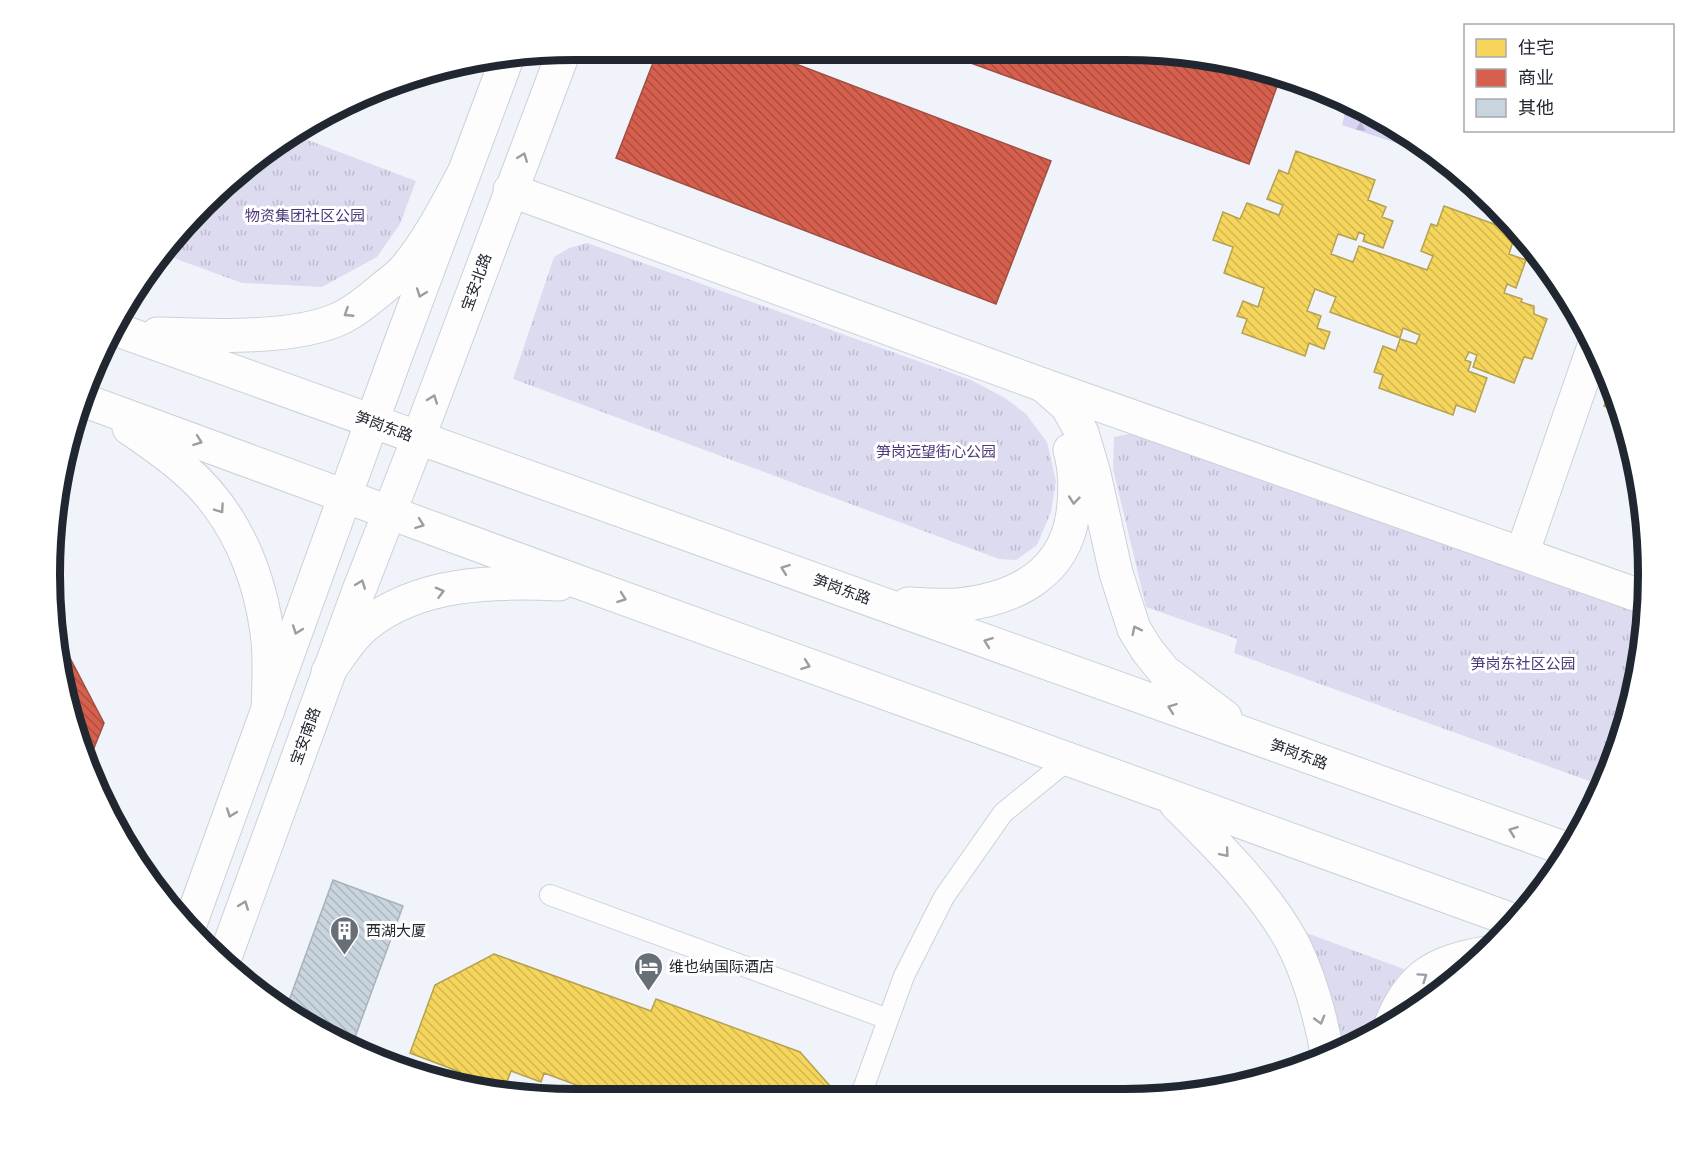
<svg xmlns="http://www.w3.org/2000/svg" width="1698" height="1149" font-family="'PT Sans','Noto Sans SC',sans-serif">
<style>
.forest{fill:url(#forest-firs)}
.park{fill:url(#park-tufts)}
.homes{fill:url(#homes-back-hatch);stroke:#b6a14f;stroke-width:1.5}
.shops{fill:url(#shops-back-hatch);stroke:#a04f44;stroke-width:1.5}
.building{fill:url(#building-back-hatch);stroke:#abb1b8;stroke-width:1.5}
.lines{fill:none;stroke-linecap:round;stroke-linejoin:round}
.lane-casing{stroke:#ccd1d8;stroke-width:22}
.street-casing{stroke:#ccd1d8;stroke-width:35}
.secondary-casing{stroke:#ccd1d8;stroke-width:35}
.primary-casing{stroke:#ccd1d8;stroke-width:35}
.lane{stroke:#fdfdfe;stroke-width:20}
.street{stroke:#fdfdfe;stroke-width:33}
.secondary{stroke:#fdfdfe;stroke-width:33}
.primary{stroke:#fdfdfe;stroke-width:33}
.oneway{stroke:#9a9da1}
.labels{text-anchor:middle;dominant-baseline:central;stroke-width:6;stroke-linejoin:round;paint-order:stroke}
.park-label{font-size:15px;fill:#4d3779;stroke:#fff}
.street-label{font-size:15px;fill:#212730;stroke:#fff}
.poi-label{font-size:15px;fill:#212730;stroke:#fff;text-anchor:start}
.rim{fill:none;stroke:#212730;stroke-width:8}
</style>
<defs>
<pattern id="forest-firs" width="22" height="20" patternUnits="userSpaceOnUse" patternTransform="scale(1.5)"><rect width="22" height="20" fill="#d9d4f4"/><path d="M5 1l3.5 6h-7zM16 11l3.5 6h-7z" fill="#bab6d2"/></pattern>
<pattern id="park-tufts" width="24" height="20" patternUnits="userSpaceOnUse" patternTransform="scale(1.5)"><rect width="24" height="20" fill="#dddbf0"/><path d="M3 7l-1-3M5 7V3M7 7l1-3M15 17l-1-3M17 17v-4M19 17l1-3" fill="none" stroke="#bdbcce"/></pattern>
<pattern id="homes-back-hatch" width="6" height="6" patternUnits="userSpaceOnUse" patternTransform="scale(1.5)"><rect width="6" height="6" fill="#f6d55c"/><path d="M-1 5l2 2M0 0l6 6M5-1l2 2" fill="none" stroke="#d3b750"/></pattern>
<pattern id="shops-back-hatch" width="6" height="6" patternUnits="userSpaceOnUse" patternTransform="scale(1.5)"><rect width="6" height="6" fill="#d6604d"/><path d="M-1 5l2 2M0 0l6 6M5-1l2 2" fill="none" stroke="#ad4f40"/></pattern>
<pattern id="building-back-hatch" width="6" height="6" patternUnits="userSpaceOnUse" patternTransform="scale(1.5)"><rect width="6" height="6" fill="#c8d4de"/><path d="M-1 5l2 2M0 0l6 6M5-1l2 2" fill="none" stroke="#acb6bf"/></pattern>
</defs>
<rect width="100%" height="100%" fill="#f0f4fa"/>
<!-- forest -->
<path class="forest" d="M1348 101 1356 104 1423 152 1342 125Z"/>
<!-- park -->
<path class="park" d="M292 134 416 181 400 224 377 257 322 287 242 283 160 253 236 182 242 184C249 166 274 142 292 134Z
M587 243 971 380 1005 398 1026 414 1047 442 1056 481 1051 512 1037 545 1016 560 999 559 513 379 554 257 569 248Z
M1129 434 1170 444 1645 612 1638 677 1609 775 1603 786 1234 653 1237 639 1146 607 1113 469 1114 437Z
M1296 929 1447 985 1415 1011 1340 1051Z"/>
<!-- homes -->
<path class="homes" d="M1296 151 1375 180 1368 200 1386 207 1382 217 1393 221 1383 248 1363 241 1365 235 1359 232 1356 240 1338 234 1331 254 1353 262 1359 246 1427 270 1433 256 1421 251 1431 224 1437 226 1444 206 1516 232 1509 254 1526 260 1516 288 1507 284 1504 293 1522 299 1521 302 1534 306V314L1547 319 1532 359 1524 357 1514 383 1473 367 1477 355 1469 352 1465 360 1471 362 1468 371 1487 378 1475 412 1456 405 1453 415 1379 388 1383 375 1374 372 1383 346 1396 351 1400 339 1416 344 1420 335 1403 328 1400 338 1330 312 1336 297 1315 289 1307 311 1321 316 1317 328 1330 332 1324 349 1309 343 1305 356 1242 333 1247 319 1237 316 1243 301 1258 307 1264 288 1224 273 1233 247 1213 240 1223 212 1240 219 1247 203 1279 215 1283 205 1267 199 1279 170 1288 174Z
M1602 362 1608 373 1611 383 1596 377Z
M1612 386 1620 412 1604 406Z
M494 954 651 1011 656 999 800 1052 830 1086 825 1100H617L544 1073 541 1082 511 1071 503 1092 487 1091 457 1080 460 1072 410 1053 435 985Z"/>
<!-- shops -->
<path class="shops" d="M658 50H759L1051 161 996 304 616 158Z
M935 50H1124L1226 60 1280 78 1249 164Z
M58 653 70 658 104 723 90 758 60 677Z"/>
<!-- building -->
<path class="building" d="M333 880 403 906 351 1048 342 1045 287 1006Z"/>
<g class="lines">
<defs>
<path id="lane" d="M550 895 888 1019
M859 1100 904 976 944 897 1003 813 1068 760"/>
<path id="street" d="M1043 385 1646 598
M1522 554 1594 346"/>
<path id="secondary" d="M510 190 1043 385
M189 927 395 358 506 61
M224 960 358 593 418 439 564 51"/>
<path id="primary" d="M115 329 1569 850
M157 334C208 336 298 340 343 317 357 310 371 298 383 288 390 282 398 277 404 270 429 241 446 206 464 173
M1043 385 1067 406 1082 433 1094 474 1116 573 1134 629 1147 650 1164 671 1225 717
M83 400 587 585 1515 921
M129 428C148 441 167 454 184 469 235 512 261 576 268 641 270 664 269 687 268 710
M908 604C924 605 942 606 958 605 1015 599 1065 574 1073 513 1076 491 1076 471 1070 450
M328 672C340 656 350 638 366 625 419 582 494 581 559 584
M1176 804C1217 845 1263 890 1291 940 1310 976 1321 1018 1328 1058
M1391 1024C1410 976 1436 961 1486 953"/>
</defs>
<!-- lane casing -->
<use href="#lane" class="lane-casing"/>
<!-- street casing -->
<use href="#street" class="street-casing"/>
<!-- secondary casing -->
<use href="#secondary" class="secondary-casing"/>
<!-- primary casing -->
<use href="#primary" class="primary-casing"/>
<!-- lane -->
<use href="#lane" class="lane"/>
<!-- street -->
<use href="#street" class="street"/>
<!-- secondary -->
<use href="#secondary" class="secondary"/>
<!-- primary -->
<use href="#primary" class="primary"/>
</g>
<!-- one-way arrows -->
<defs><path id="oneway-chevron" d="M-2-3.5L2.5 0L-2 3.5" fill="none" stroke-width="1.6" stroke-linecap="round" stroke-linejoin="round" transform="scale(1.5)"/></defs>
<g class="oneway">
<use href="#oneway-chevron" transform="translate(523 157) rotate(-69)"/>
<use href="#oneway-chevron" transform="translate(421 293) rotate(110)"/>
<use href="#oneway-chevron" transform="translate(348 313) rotate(147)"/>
<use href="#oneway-chevron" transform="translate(433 399) rotate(-70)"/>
<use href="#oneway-chevron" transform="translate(198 441) rotate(20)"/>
<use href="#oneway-chevron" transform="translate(1074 500) rotate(96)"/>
<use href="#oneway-chevron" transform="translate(220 509) rotate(55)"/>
<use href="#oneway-chevron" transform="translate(420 524) rotate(20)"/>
<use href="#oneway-chevron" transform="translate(785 569) rotate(-160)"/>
<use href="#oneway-chevron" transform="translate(361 584) rotate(-69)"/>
<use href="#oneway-chevron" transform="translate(440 592) rotate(-15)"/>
<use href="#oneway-chevron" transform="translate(622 598) rotate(20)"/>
<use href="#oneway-chevron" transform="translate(297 630) rotate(110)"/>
<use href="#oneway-chevron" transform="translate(1136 630) rotate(-117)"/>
<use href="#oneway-chevron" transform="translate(988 642) rotate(-160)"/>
<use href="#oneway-chevron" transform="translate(806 665) rotate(20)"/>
<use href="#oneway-chevron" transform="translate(1172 708) rotate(-160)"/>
<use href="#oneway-chevron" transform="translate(231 813) rotate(110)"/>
<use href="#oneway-chevron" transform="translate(1513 831) rotate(-160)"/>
<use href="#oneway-chevron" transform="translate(1225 853) rotate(50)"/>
<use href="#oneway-chevron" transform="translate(244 905) rotate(-70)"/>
<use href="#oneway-chevron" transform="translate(1423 977) rotate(-35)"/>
<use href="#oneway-chevron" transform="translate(1320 1020) rotate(74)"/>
</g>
<!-- icons -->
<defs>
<symbol id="building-pin" viewBox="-11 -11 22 30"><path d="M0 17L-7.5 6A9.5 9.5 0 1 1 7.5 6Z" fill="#696f77" stroke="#fff"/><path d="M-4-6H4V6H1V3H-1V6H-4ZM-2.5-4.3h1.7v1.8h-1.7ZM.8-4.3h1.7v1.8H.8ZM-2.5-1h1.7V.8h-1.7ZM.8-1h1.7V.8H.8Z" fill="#fff"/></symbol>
<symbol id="hotel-pin" viewBox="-11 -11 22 30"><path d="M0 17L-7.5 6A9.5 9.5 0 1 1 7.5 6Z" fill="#696f77" stroke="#fff"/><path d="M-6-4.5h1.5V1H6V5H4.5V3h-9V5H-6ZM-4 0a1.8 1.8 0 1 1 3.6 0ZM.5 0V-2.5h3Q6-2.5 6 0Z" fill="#fff"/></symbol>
</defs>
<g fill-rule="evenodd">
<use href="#building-pin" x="328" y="914" width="33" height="45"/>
<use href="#hotel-pin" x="632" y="950" width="33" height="45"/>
</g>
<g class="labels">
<!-- park labels -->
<g class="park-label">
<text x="305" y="215">物资集团社区公园</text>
<text x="936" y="451">笋岗远望街心公园</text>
<text x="1523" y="663">笋岗东社区公园</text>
</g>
<!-- street labels -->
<g class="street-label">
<text transform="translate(476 282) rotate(-70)">宝安北路</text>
<text transform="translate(384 426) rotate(20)">笋岗东路</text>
<text transform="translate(842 589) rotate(20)">笋岗东路</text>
<text transform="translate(305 736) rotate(-70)">宝安南路</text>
<text transform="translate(1299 754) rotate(20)">笋岗东路</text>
</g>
<!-- poi labels -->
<g class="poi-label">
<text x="366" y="930">西湖大厦</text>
<text x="669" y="966">维也纳国际酒店</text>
</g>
</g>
<!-- crop -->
<path d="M0 0H1698V1149H0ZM574 60H1124A514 514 0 0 1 1638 574V575A514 514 0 0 1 1124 1089H574A514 514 0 0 1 60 575V574A514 514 0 0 1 574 60Z" fill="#fff" fill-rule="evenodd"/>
<path class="rim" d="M574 60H1124A514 514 0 0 1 1638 574V575A514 514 0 0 1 1124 1089H574A514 514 0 0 1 60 575V574A514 514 0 0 1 574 60Z"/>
<!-- legend -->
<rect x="1464" y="24" width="210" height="108" fill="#ffffff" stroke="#a6a9ac" stroke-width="1.5"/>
<rect x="1476" y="39" width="30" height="18" fill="#f6d55c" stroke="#a6a9ac" stroke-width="1.5"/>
<text x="1518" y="54" font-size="18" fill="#212730">住宅</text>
<rect x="1476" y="69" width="30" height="18" fill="#d6604d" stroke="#a6a9ac" stroke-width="1.5"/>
<text x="1518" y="84" font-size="18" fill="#212730">商业</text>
<rect x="1476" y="99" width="30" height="18" fill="#c8d4de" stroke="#a6a9ac" stroke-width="1.5"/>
<text x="1518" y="114" font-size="18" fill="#212730">其他</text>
</svg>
